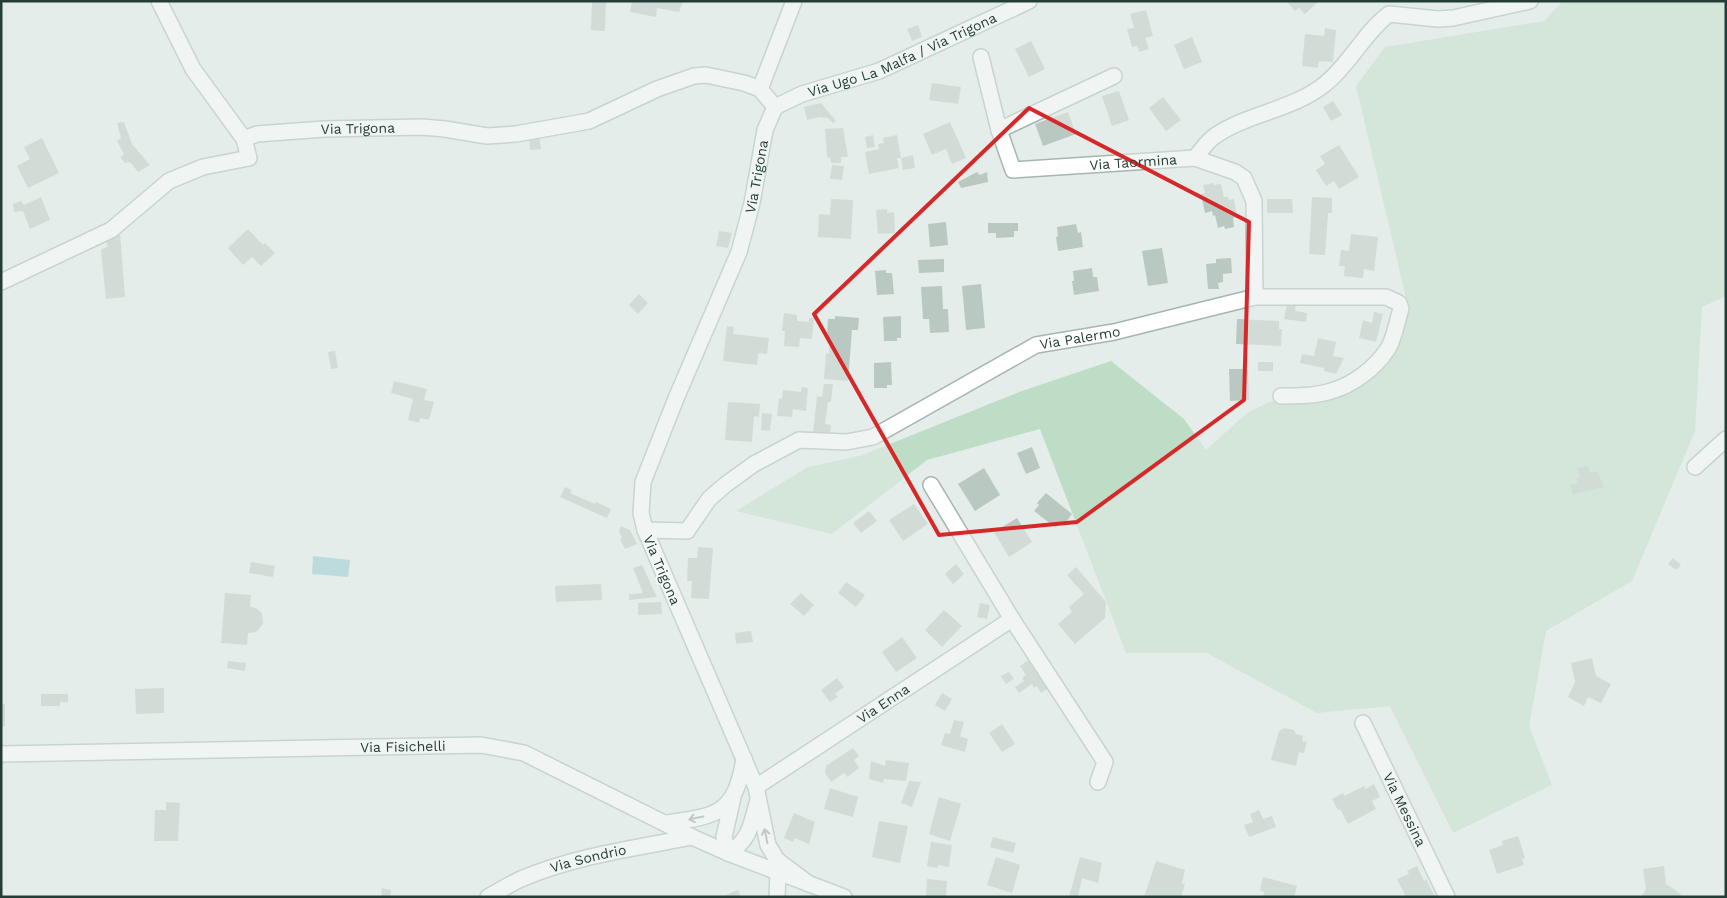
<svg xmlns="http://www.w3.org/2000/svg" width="1727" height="898" font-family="'Work Sans',sans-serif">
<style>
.green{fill:#beddc6}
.water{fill:#8fc6cf}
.building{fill:#bac8c2}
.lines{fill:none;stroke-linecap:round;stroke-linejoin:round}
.street-casing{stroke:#a7b5b0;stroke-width:18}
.secondary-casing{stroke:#a3b8b0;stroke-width:18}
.street{stroke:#fff;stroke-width:15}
.secondary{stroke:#fff;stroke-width:15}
.oneway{stroke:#929e9b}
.marked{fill:none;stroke:#d62828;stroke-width:4;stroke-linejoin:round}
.labels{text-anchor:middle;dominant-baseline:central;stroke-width:4;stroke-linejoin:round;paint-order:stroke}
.street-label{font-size:14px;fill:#243e37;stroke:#f5f9f7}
</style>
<rect width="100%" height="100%" fill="#e4ede9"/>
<!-- green -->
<path class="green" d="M1563 1H1726V296L1702 307 1695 431 1632 581 1546 631 1529 726 1552 785 1453 833 1390 706 1317 713 1207 653H1126L1040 429 927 460 832 534 736 511 808 467 860 456 1019 392 1111 361 1184 419 1206 450 1247 413 1271 401H1307L1392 352 1408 306 1356 86 1385 47 1544 21Z"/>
<!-- water -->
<path class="water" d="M313 556 350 560 348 577 312 574Z"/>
<!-- building -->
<path class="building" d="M592 1H606L605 31 591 30Z
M632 1H683L679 12 657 8 656 17 630 12Z
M1289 1H1319L1305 14 1299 8 1295 11 1288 3Z
M1146 10 1153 36 1145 38 1149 49 1139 52 1137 46 1132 47 1127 29 1134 28 1130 14Z
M918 25 922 37 912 41 907 29Z
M1325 28 1336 30 1333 62 1319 61 1318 68 1302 66 1305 34 1324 36Z
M1192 37 1202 62 1184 69 1174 45Z
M1031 41 1045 69 1029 77 1015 49Z
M932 83 961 87 958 104 929 100Z
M1119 91 1129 120 1112 126 1102 96Z
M1163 97 1181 120 1166 131 1149 108Z
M1333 101 1342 115 1331 121 1323 107Z
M821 103 836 121 833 123 828 118 819 117 807 120 804 107Z
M1068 112 1076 134 1043 146 1035 124Z
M124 122 132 144 150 165 138 172 130 162 125 163 120 157 124 154 117 141 121 138 117 123Z
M950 122 966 158 952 164 946 149 932 155 923 134Z
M843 128 848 157H841V163H831L830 158 827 157 825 129Z
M873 135 875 147 867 148 865 137Z
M897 135 901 158H897L899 168 869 174 865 152 879 149 878 144 884 143 883 138Z
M539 137 541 149 530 150 529 139Z
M42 138 59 173 28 188 17 166 30 159 24 147Z
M1339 145 1359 177 1339 189 1334 181 1326 186 1316 170 1325 164 1320 156Z
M913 155 915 168 903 170 901 158Z
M832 165 844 166 842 180 830 179Z
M977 172 980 175 987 172 988 182 961 188 958 182Z
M1213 183 1214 185 1221 184 1224 197H1228L1229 200 1234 199 1237 217 1233 218 1234 227 1225 229 1224 226 1218 228 1215 215 1213 216 1212 211 1205 213 1201 194 1205 193 1203 185Z
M41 197 50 220 30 229 23 211 14 212 13 204 21 201 24 205Z
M1312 197 1332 198V213H1328L1325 255 1309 254Z
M831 199 853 200 851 239 818 237 819 214 830 215Z
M1267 199H1292L1293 213H1267Z
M887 209V213L894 212 895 233 878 234 876 210Z
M946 222 948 245 930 247 928 224Z
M988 223H1018V231H1014V237L996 238V233H988Z
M1076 224 1078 233 1081 232 1083 247 1058 251 1056 237 1058 236 1057 227Z
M248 229 263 245 265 243 275 253 261 266 252 257 243 265 228 248Z
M719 231 732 233 728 248 716 246Z
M120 234 125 297 106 299 101 250 108 246 106 242Z
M1351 234 1378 237 1374 271 1364 269 1363 278 1344 276 1345 266H1339L1341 250 1349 251Z
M1162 248 1168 283 1148 286 1142 251Z
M1231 258 1232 273 1223 274V282L1218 283 1219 289H1208L1206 264 1216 263V259Z
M944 259V272L919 273 918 260Z
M1092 268 1093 277H1097L1099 291 1074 295 1072 281H1074L1073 271Z
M886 270V273H892L894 294 877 295 875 271Z
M981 284 985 328 966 330 962 286Z
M942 286 943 309H948L949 332 930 333 929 319H923L921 287Z
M639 294 648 303 638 314 629 305Z
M1287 302H1296L1295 311 1307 313 1306 322 1284 319Z
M1374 312 1383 314 1376 342 1359 338 1363 320 1372 323Z
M784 313 797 315V321L809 322V318H814L812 339 800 338 799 347 784 346 785 331H782Z
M835 316 859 318 858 330H852L848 381 824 379 826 353 829 354 830 338H827L828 319H835Z
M901 316V338H897V341H884L883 317Z
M1237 319 1279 321V329H1282L1281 346 1236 344Z
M727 326 734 327 733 334 769 338 767 354 758 353 757 365 723 361Z
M1318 338 1336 342 1333 356 1344 358 1336 374 1324 371V368L1300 363 1302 354 1314 356Z
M335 351 338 368 331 369 328 352Z
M891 362 892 385H887V388H874V363Z
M1258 362H1273V371H1258Z
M1229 369H1248L1249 400 1230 401Z
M394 381 427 389 424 400 434 402 429 420 420 418 419 423 408 420 413 399 391 393Z
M824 384H833L831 402H828L825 424 831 425 830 435 813 434 817 396 822 397Z
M802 387 808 388 806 411 793 409 792 417 777 416 779 398 782 399 783 390 801 392Z
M728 402 760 404 759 417 754 416 752 442 725 440Z
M762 413 772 414 770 431 761 430Z
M1032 447 1040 468 1026 474 1017 453Z
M1587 466 1590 473 1597 471 1604 487 1573 494 1570 485 1578 483 1576 479 1580 478 1577 468Z
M984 468 1000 495 975 511 958 484Z
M565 487 572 490 570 493 595 504 596 502 611 509 607 518 560 497Z
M1046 493 1072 514 1064 525 1061 522 1056 528 1034 511 1039 505 1037 503Z
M914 504 928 524 903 541 889 520Z
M869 511 877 521 861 533 853 523Z
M1017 518 1032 542 1009 557 994 532Z
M621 526 630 530 637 544 625 549 620 539 622 538 619 532Z
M698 547 713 548 709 599 691 598 692 581H687L688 558H697Z
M1673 558 1681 565 1676 570 1668 564Z
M251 562 275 566 273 577 249 573Z
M956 564 964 574 953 584 945 574Z
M642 565 657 597 629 600V594L643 593 633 568Z
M1076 567 1106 602 1105 618 1075 644 1058 624 1072 612 1069 607 1084 594 1067 575Z
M846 582 865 595 856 607 838 593Z
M601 584 602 600 556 602 555 586Z
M225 593 251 595 250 607 256 608 262 613 263 624 256 632 248 633 247 645 221 643Z
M801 593 814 605 804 616 790 604Z
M661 602 662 614 638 615V603Z
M980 603 990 605 987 619 977 617Z
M944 610 962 626 942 647 925 630Z
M751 631 753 642 736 644 735 633Z
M902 637 917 658 896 672 882 652Z
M1592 658 1596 676 1611 684 1601 703 1588 697 1584 706 1568 697 1575 682 1571 663Z
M1030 659 1049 688 1041 693 1037 686 1034 688 1032 684 1019 693 1015 687 1024 681 1022 678 1026 675 1020 666Z
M228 661 246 663 245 671 227 668Z
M1009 672 1014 679 1006 684 1001 676Z
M837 678 844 687 835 694 838 697 830 702 821 690Z
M164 688V713L136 714 135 689Z
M942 693 952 699 945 711 935 705Z
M41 694H68V702H60V706H41Z
M1 704H5V726H1Z
M954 720 964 722 960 736 968 739 965 752 941 745 945 733 950 734Z
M1002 724 1015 744 1002 752 989 733Z
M1285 728 1294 730 1296 734 1303 736 1302 741 1307 742 1304 753 1299 752 1296 766 1271 760 1279 731Z
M853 748 859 756 854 760 859 768 847 777 844 773 831 782 825 773 826 766Z
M886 760 909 763 906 781 884 779 883 783 869 779 871 761 885 766Z
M909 781 921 782 912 807 901 803Z
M1374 784 1380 797 1372 801 1376 809 1348 824 1340 809 1338 810 1332 799 1343 793 1344 796 1364 786 1366 789Z
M830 788 858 797 853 817 824 809Z
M939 797 961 804 950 841 929 834Z
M166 802 180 803 178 841H154L155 810H166Z
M1259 810 1263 819 1272 816 1276 827 1249 837 1244 825 1253 822 1250 814Z
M794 813 815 822 809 844 795 838 793 842 784 838Z
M879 821 908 826 900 863 872 857Z
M1518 836 1525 858 1522 859 1524 865 1497 874 1489 850 1503 845 1502 841Z
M993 837 1016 843 1013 853 990 847Z
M931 842 952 845 949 867 938 865V868L927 866Z
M996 857 1020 865 1012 893 987 885Z
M1080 857 1102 863 1098 883 1082 878 1078 897H1069Z
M1156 861 1185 870 1182 883 1185 884 1181 897H1144Z
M1417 866 1424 881 1426 879 1435 897H1406L1397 879 1409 874 1407 871Z
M1664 866 1666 884 1681 894 1680 897H1641L1646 889 1643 869Z
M1263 877 1297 886 1294 897H1263L1264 892 1260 891Z
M927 879 947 881 946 897H926Z
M382 888 391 890 390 897H381Z
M738 890 741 897H721Z"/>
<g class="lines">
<defs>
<g id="street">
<path id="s1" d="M981 57 999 130 1013 170 1195 158 1235 172 1244 178 1254 201 1255 297"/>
<path d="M760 89 794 1"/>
<path d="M999 130 1114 76"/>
<path id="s2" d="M244 139 257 134 324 129 422 127 445 129 487 136 516 134 589 121 657 89 694 76 706 75 744 83 760 89 775 107"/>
<path d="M1195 158C1201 151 1207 141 1215 136 1248 113 1293 110 1325 84 1350 64 1364 33 1389 14L1438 19 1453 18 1530 1"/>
<path d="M1 282 111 230 169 181 203 167 249 158 244 139 193 69 159 1"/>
<path d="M1695 467 1726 439"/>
<path d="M931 485 1012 619"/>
<path id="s3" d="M645 530 687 531 709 499 725 485 754 464 799 440 846 442 873 437 1036 345 1114 332 1255 297H1386L1399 303 1401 309C1397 320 1394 341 1387 350 1375 368 1353 385 1331 391 1315 396 1298 396 1281 396"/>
<path id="s4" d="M1363 723 1447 897"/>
<path id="s5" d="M756 787 1012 619 1105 762 1098 782"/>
<path id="s6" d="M488 897C499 891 510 884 521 879 575 856 635 848 692 837"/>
<path d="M777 897 778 872"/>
</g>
<g id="secondary">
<path id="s7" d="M1 754 481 745 524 753 692 837 728 853 844 897"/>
<path d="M733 797 724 837 728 853C751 840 751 823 758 800"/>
<path d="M667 823C717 816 735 814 744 759"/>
<path id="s8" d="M809 884 777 860 768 845 756 787 645 530 641 513 643 482 677 396 739 252 752 203 765 130 775 107 802 94 879 71 1029 1"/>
</g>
</defs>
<!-- street casing -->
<use href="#street" class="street-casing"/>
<!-- secondary casing -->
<use href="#secondary" class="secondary-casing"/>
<!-- street -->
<use href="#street" class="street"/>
<!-- secondary -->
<use href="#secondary" class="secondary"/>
</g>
<!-- one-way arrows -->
<defs><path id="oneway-shaft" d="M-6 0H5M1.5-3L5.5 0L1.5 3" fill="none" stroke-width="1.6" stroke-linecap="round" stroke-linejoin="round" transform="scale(1.25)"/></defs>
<g class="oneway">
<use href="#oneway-shaft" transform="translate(696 818) rotate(169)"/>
<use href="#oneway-shaft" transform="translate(766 836) rotate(-101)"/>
</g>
<!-- marked area -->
<path d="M0 0H1727V898H0ZM1029 108 1249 222 1244 400 1077 522 939 535 814 314Z" fill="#e4ede9" fill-opacity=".55" fill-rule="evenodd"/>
<path class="marked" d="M1029 108 1249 222 1244 400 1077 522 939 535 814 314Z"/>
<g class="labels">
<!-- street labels -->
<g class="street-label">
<text stroke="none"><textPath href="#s8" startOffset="982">Via Ugo La Malfa / Via Trigona</textPath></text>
<text stroke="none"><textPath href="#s2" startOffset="115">Via Trigona</textPath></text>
<text stroke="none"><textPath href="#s1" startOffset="238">Via Taormina</textPath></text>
<text stroke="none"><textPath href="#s8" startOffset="772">Via Trigona</textPath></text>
<text stroke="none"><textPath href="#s3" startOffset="495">Via Palermo</textPath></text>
<text transform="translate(662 570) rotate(67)">Via Trigona</text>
<text stroke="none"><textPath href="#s5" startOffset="152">Via Enna</textPath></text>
<text stroke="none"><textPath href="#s7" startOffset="402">Via Fisichelli</textPath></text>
<text stroke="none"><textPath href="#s4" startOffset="96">Via Messina</textPath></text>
<text stroke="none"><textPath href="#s6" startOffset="108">Via Sondrio</textPath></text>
</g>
</g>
<!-- border -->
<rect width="1727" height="898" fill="none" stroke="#243e37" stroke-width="5"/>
</svg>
